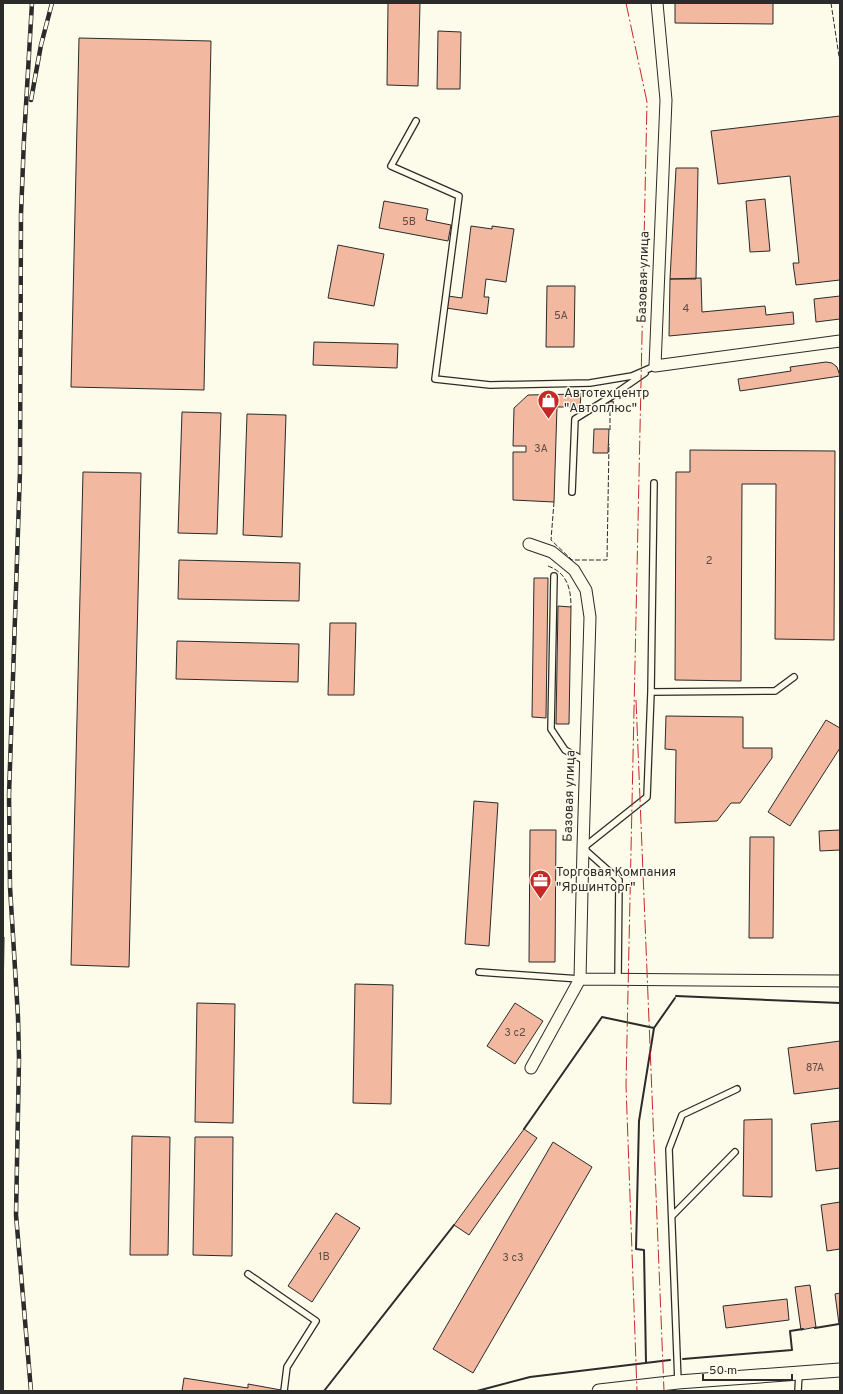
<svg xmlns="http://www.w3.org/2000/svg" width="843" height="1394" font-family="Overpass,sans-serif">
<style>
.building{fill:#f2b8a0;stroke:#2b2b2b}
.lines{fill:none;stroke-linecap:round;stroke-linejoin:round}
.service-casing{stroke:#2b2b2b;stroke-width:8}
.minor-casing{stroke:#2b2b2b;stroke-width:13}
.tertiary-casing{stroke:#2b2b2b;stroke-width:15}
.service{stroke:#fdfbea;stroke-width:5.5}
.minor{stroke:#fdfbea;stroke-width:11}
.tertiary{stroke:#fdfbea;stroke-width:13}
.rail-casing{stroke:#2b2b2b;stroke-width:4.5}
.rail{stroke:#fdfbea;stroke-width:3;stroke-dasharray:9;stroke-linecap:butt}
.fence{stroke:#2b2b2b;stroke-width:1;stroke-dasharray:5 2;stroke-linecap:butt}
.wall{stroke:#2b2b2b;stroke-width:2}
.power{stroke:#c62828;stroke-width:1;stroke-dasharray:14 3 2 3;stroke-linecap:butt}
.labels{text-anchor:middle;dominant-baseline:central;stroke-width:3;stroke-linejoin:round;paint-order:stroke}
.number-label{font-size:11px;fill:#5d4e48}
.street-label{font-size:13px;fill:#2b2b2b;stroke:#fdfbea}
.poi-label{font-size:13px;fill:#2b2b2b;stroke:#fdfbea;text-anchor:start}
</style>
<rect width="100%" height="100%" fill="#fdfbea"/>
<!-- building -->
<path class="building" d="M388 3H420L418 86 387 85Z
M675 3H773V24L675 23Z
M438 31 461 32 460 89H437Z
M79 38 211 41 204 390 71 387Z
M840 116V280L796 285 793 263H799L790 176 718 184 711 131Z
M676 168H698L696 279H670Z
M765 199 770 251 750 252 746 201Z
M384 201 428 209 426 220 451 225 448 241 379 228Z
M471 226 492 229V226L514 229 506 282 486 279 484 297H489L487 314 446 308 448 296 462 298Z
M338 245 384 254 374 306 328 298Z
M701 278 702 312 765 306 766 315 793 312 794 324 669 336 670 279Z
M547 286H575L574 347H546Z
M840 296V319L816 322 814 299Z
M314 342 398 344 397 368 313 365Z
M826 362 832 363 837 367 840 376 740 391 738 379 791 371 790 367Z
M581 394 580 407H557L554 502 513 500V452H526V446H513L514 408 528 395Z
M613 401 614 407 610 408 608 402Z
M182 412 221 413 217 534 178 533Z
M247 414 286 415 282 537 243 535Z
M594 429H609L608 453H593Z
M690 450 835 451 834 640 775 639 776 484H742L741 681 675 680 676 472H690Z
M83 472 141 473 129 967 71 965Z
M179 560 300 563 299 601 178 599Z
M534 578H548L546 718 532 717Z
M558 606 571 607 569 724H556Z
M330 623H356L354 695H328Z
M177 641 299 644 298 682 176 679Z
M666 716 743 717V748H772V758L740 803H731L717 821 675 823 676 750 665 749Z
M826 720 840 728V748L790 826 768 812Z
M474 801 498 803 489 946 465 944Z
M530 830H556L555 962H529Z
M840 830V850L820 851 819 831Z
M750 837H774L773 938H749Z
M3 937H4L3 1005Z
M355 984 393 985 391 1104 353 1103Z
M197 1003 235 1004 233 1123 195 1122Z
M515 1003 543 1021 515 1064 487 1046Z
M840 1041V1088L794 1094 788 1048Z
M772 1119V1197L743 1196 744 1120Z
M840 1121V1168L816 1171 811 1124Z
M524 1129 537 1138 469 1235 454 1225Z
M132 1136 170 1137 168 1255H130Z
M195 1137H233L232 1256 193 1255Z
M553 1142 592 1167 473 1373 433 1349Z
M840 1202V1249L827 1251 821 1205Z
M336 1213 360 1228 312 1302 288 1286Z
M810 1285 816 1327 801 1330 795 1287Z
M840 1293V1324H839L835 1294Z
M787 1299 789 1320 726 1328 723 1306Z
M184 1378 248 1388V1384L281 1390 280 1391H182Z"/>
<g class="lines">
<defs>
<path id="service" d="M416 121 391 166 459 196 435 379 490 385 590 383 632 376 655 366
M572 492 575 419 612 396 645 373
M554 576 551 729 565 750 585 761
M651 692 775 691 794 677
M479 972 580 979
M618 979 619 880 583 848 647 797 651 692 654 483
M672 1216 735 1152
M248 1274 316 1321 287 1367 284 1391
M678 1382 669 1149 682 1115 737 1089
M798 1391 799 1374"/>
<path id="minor" d="M657 3 666 100 655 366 840 341
M529 544 552 552 574 570 586 590 590 617 583 848 580 979 531 1068
M580 979 840 981"/>
<path id="tertiary" d="M599 1391 678 1382 840 1370"/>
</defs>
<!-- service casing -->
<use href="#service" class="service-casing"/>
<!-- minor casing -->
<use href="#minor" class="minor-casing"/>
<!-- tertiary casing -->
<use href="#tertiary" class="tertiary-casing"/>
<!-- service -->
<use href="#service" class="service"/>
<!-- minor -->
<use href="#minor" class="minor"/>
<!-- tertiary -->
<use href="#tertiary" class="tertiary"/>
<defs>
<path id="rail" d="M31 100 41 45 52 3
M31 1391 16 1215 19 1059 18 1017 10 887 9 795 20 471 21 214 24 139 32 3"/>
</defs>
<!-- rail casing -->
<use href="#rail" class="rail-casing"/>
<!-- rail -->
<use href="#rail" class="rail"/>
<!-- fence -->
<path class="fence" d="M831 3 840 63
M581 394 608 392
M610 430V408
M554 502 551 540 572 560H607L609 444
M548 566C567 573 571 588 571 607"/>
<!-- wall -->
<path class="wall" d="M676 996 840 1003
M524 1129 602 1017 654 1028 675 998
M815 1328 839 1324
M683 1359 792 1350 790 1331 803 1329
M646 1363 644 1250 636 1249 639 1121 654 1028
M324 1391 454 1225
M477 1391 530 1377 670 1360"/>
<!-- power -->
<path class="power" d="M626 3 647 102 626 1085 637 1391
M636 700 664 1391"/>
</g>
<!-- icons -->
<defs>
<symbol id="shop-pin" viewBox="-11 -11 22 30"><path d="M0 17L-7.5 6A9.5 9.5 0 1 1 7.5 6Z" fill="#c62828" stroke="#fdfbea"/><path d="M-5-2.5h2.3a2.7 3.5 0 0 1 5.4 0H5L5.5 6h-11ZM-1.5-2.5h3a1.5 2.3 0 0 0-3 0Z" fill="#fff"/></symbol>
<symbol id="office-pin" viewBox="-11 -11 22 30"><path d="M0 17L-7.5 6A9.5 9.5 0 1 1 7.5 6Z" fill="#c62828" stroke="#fdfbea"/><path d="M-6-3h4V-5.5h4V-3h4V5H-6ZM-1-4.5V-3h2v-1.5ZM-6 0V1H6V0Z" fill="#fff"/></symbol>
</defs>
<g fill-rule="evenodd">
<use href="#shop-pin" x="536" y="388" width="25" height="34"/>
<use href="#office-pin" x="528" y="868" width="25" height="34"/>
</g>
<g class="labels">
<!-- number labels -->
<g class="number-label">
<text x="409" y="222">5В</text>
<text x="686" y="309">4</text>
<text x="561" y="316">5А</text>
<text x="541" y="449">3А</text>
<text x="709" y="561">2</text>
<text x="515" y="1033">3 с2</text>
<text x="815" y="1068">87А</text>
<text x="324" y="1257">1В</text>
<text x="513" y="1258">3 с3</text>
</g>
<!-- street labels -->
<g class="street-label">
<text transform="translate(644 277) rotate(-88)">Базовая улица</text>
<text transform="translate(570 796) rotate(-88)">Базовая улица</text>
</g>
<!-- poi labels -->
<g class="poi-label">
<text x="564" y="394">Автотехцентр<tspan x="564" dy="15">"Автоплюс"</tspan></text>
<text x="556" y="873">Торговая Компания<tspan x="556" dy="15">"Яршинторг"</tspan></text>
</g>
</g>
<!-- border -->
<rect width="843" height="1394" fill="none" stroke="#2b2b2b" stroke-width="8"/>
<!-- scale -->
<path d="M703 1374v6h89v-6" fill="none" stroke="#2b2b2b" stroke-width="2"/>
<text x="709" y="1374" font-size="12" fill="#2b2b2b" stroke="#fdfbea" stroke-width="3" paint-order="stroke">50 m</text>
</svg>
